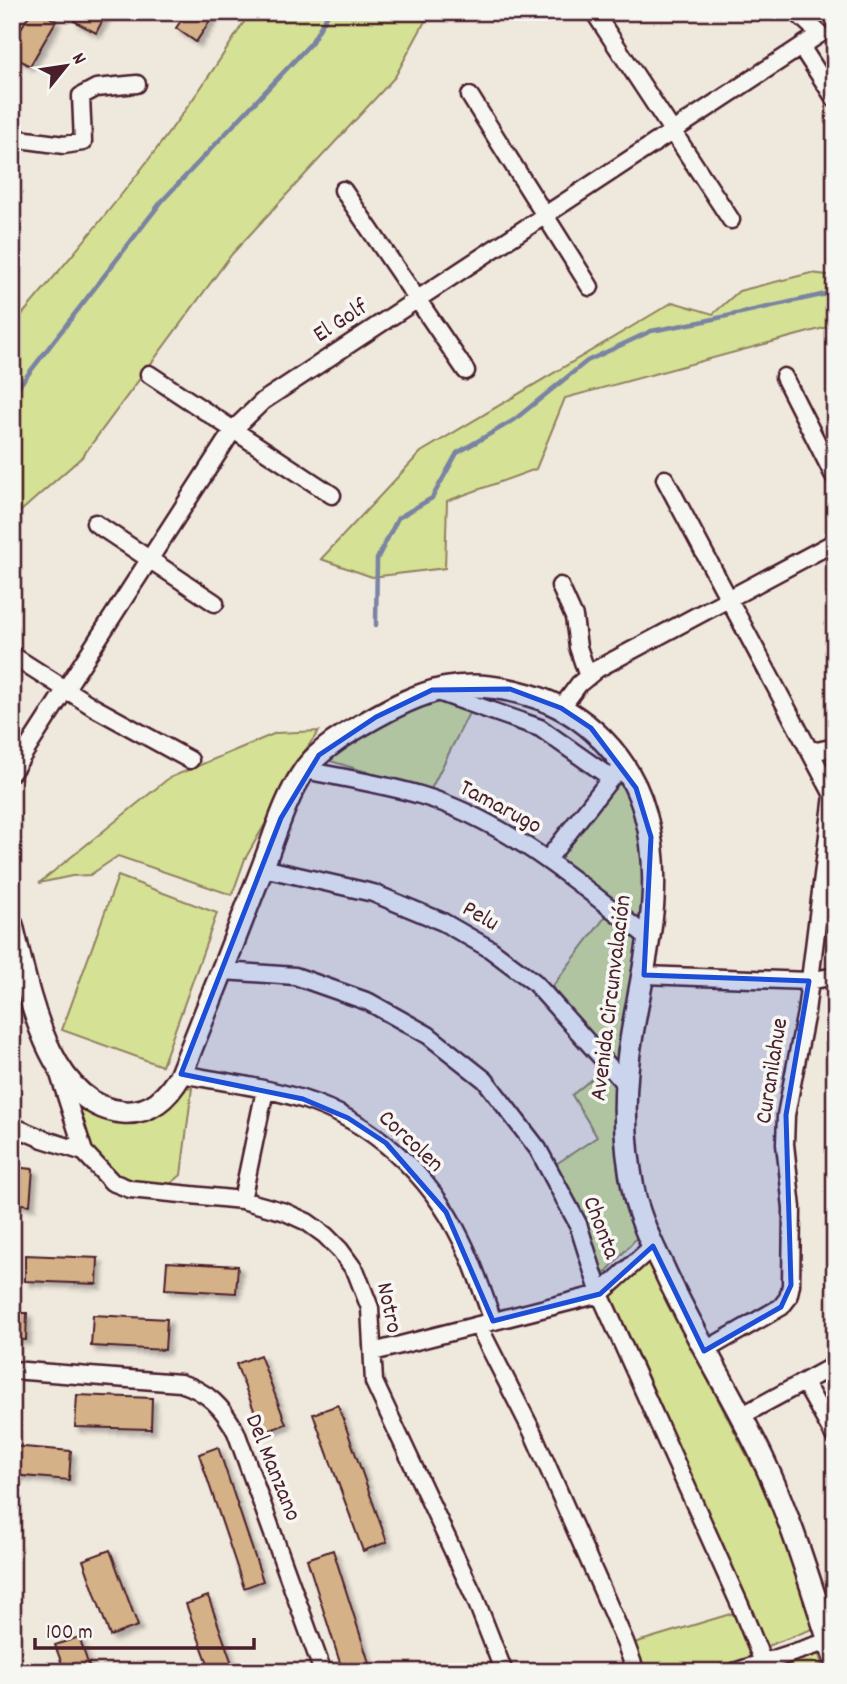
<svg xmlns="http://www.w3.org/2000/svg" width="847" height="1684" font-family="Dekko,sans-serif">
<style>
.green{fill:#d5e194;stroke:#908060;stroke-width:2}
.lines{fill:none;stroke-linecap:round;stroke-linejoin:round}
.stream{stroke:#7a83a3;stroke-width:4.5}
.building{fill:#d5b187;stroke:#4a1f2b;stroke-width:2;filter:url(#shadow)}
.minor-casing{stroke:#4a1f2b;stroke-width:21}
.tertiary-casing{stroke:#4a1f2b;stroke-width:26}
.minor{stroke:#f6f6f2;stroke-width:16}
.tertiary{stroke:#f6f6f2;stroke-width:21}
.marked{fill:#1d4ed8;fill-opacity:0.2;stroke:#1d4ed8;stroke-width:5;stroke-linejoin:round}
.labels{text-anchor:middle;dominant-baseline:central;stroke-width:7;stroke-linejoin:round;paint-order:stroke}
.street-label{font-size:24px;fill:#4a1f2b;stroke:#f6f6f2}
</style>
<defs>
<filter id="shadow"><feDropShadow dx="4.5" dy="4.5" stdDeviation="2" flood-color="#0004"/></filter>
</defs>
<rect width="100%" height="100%" fill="#efe8dd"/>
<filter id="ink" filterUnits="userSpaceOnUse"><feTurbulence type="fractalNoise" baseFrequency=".0143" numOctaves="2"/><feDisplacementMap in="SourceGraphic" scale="14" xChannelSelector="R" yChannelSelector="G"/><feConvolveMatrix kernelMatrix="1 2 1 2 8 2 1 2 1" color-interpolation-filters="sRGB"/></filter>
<g filter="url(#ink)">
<!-- green -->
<path class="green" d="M250 12H430L395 77 232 254 82 457 12 519V336L20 317C103 220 184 121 250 12Z
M811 273 835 276V325L565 398 536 469 447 501 445 568 372 577 321 559 421 452 673 302 713 314 739 291Z
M440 694 472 707 430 791 327 760 391 717Z
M319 731 289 773 269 817 245 859 232 895 118 856 90 875 72 876 39 883 169 778 276 733Z
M613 784 624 785 641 822 647 883 644 930 555 860Z
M118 876 217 913 162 1066 62 1030Z
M609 912 641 938 616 1065 552 987Z
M605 1068 616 1085 615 1146 640 1234 601 1278 585 1225 556 1164 597 1137 572 1095Z
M181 1086 192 1088 181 1175 168 1186 128 1182 102 1166 88 1148 75 1100 100 1116Z
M643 1254 774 1508 815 1628 765 1647 652 1386 608 1289Z
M737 1612 756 1659 716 1672H642L634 1643Z
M818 1651 824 1672H774L776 1663Z"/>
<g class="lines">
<!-- stream -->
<path class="stream" d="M12 395 162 201 311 43 329 12
M376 625 377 559 398 518 432 498 457 453 514 420 587 361 651 331 700 322 835 292"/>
</g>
<!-- building -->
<path class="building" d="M31 12H41L56 21 30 66 12 55V43Z
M79 12H107L96 33 74 21Z
M187 12H216L196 42 176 28Z
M12 1167 33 1169 30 1205 12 1203Z
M25 1255 98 1258 97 1284 25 1281Z
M167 1262 238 1266 236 1293 165 1289Z
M12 1313H27L26 1340 12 1339Z
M93 1315 167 1319 165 1350 91 1346Z
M260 1355 286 1424 263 1433 236 1364Z
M77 1395 152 1398 151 1429 75 1427Z
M338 1405 387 1542 363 1551 313 1414Z
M12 1446 71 1451 69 1480 12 1475Z
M218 1447 263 1581 244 1588 199 1454Z
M110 1550 138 1626 110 1636 83 1560Z
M333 1550 372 1672H343L307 1559Z
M208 1596 235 1672H211L186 1604Z
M79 1637 91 1672H65L55 1645Z"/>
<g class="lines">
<defs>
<path id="minor" d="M594 12 731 220
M802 48 835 99
M470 96 590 287
M12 138 64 145 83 142 81 96 96 88 137 84
M343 190 466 371
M149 374 332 495
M784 377 835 478
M665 479 833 795 806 1012 786 1115 785 1144 792 1208 791 1285 788 1298 781 1307 704 1351
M95 523 215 603
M560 586 574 617 578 647 588 677
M12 655 95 708 190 760
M438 692 540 728 611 778 624 767
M561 708 579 684 597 669 835 542
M810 749 817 751 835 747
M305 770C343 778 383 784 420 795 508 821 579 884 650 939
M12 772 233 430 263 401 820 34 796 12
M548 859 611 778
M263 868 373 893 443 922 490 949 534 982 626 1085
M223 971 295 976 369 1002 428 1035 485 1080 538 1149 578 1224 600 1294 740 1605 767 1672
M644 975 809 981 835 976
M59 1074 84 1152
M181 1074C221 1081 263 1087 302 1099 373 1121 430 1175 462 1241 475 1267 483 1294 493 1321
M12 1126 43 1139 84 1152 112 1182 130 1189 242 1200 285 1212 307 1222 325 1235 340 1250 356 1272 370 1308 374 1382 475 1598 504 1672
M242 1200 265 1090
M478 1325 532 1431 625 1642 636 1672
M373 1352 600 1294 653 1246
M12 1370 180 1383C207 1391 223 1407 236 1432L323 1672
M804 1382 835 1437
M741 1416 835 1365
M734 1672 829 1641"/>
<path id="tertiary" d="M12 925C27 984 46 1105 123 1112 151 1114 168 1097 181 1074 208 1007 234 941 260 874 274 839 284 799 306 768 321 749 344 735 365 723 423 689 462 675 529 695 584 711 630 757 645 813 666 885 644 962 632 1034 622 1089 623 1143 635 1198 641 1221 652 1245 663 1267 692 1332 731 1392 762 1457 793 1522 812 1591 835 1659"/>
</defs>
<!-- minor casing -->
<use href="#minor" class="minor-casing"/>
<!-- tertiary casing -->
<use href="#tertiary" class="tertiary-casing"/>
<!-- minor -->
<use href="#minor" class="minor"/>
<!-- tertiary -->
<use href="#tertiary" class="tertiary"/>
</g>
</g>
<!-- marked area -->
<path class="marked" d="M510 689 561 708 591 728 636 788 651 837 644 975 809 981 786 1115 791 1285 781 1307 704 1351 653 1246 600 1294 493 1321 446 1212 386 1143 348 1118 303 1099 181 1074 281 818 319 755 376 717 432 690Z"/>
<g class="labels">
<!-- street labels -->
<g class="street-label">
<text transform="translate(341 322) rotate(-33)">El Golf</text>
<text transform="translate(500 808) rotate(28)">Tamarugo</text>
<text transform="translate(480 917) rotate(30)">Pelu</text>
<text transform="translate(612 998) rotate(-83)">Avenida Circunvalación</text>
<text transform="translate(773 1071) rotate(-81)">Curanilahue</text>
<text transform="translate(410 1142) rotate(43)">Corcolen</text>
<text transform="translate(600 1228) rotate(69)">Chonta</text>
<text transform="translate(388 1308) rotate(78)">Notro</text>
<text transform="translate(272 1468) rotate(68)">Del Manzano</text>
</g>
</g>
<!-- margin -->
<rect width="847" height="1684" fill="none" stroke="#f6f6f2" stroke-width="42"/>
<rect x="21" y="21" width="805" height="1642" fill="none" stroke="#4a1f2b" stroke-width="2.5" filter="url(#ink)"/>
<!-- north arrow -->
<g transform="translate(66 66) rotate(60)" stroke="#f6f6f2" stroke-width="5" paint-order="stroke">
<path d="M0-5L12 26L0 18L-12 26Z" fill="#4a1f2b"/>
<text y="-10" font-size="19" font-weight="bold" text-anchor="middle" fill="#4a1f2b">N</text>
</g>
<!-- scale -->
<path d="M35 1638v10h219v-10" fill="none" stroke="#4a1f2b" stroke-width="3.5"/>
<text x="46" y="1638" font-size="21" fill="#4a1f2b" stroke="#f6f6f2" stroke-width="5" paint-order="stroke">100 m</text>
</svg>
